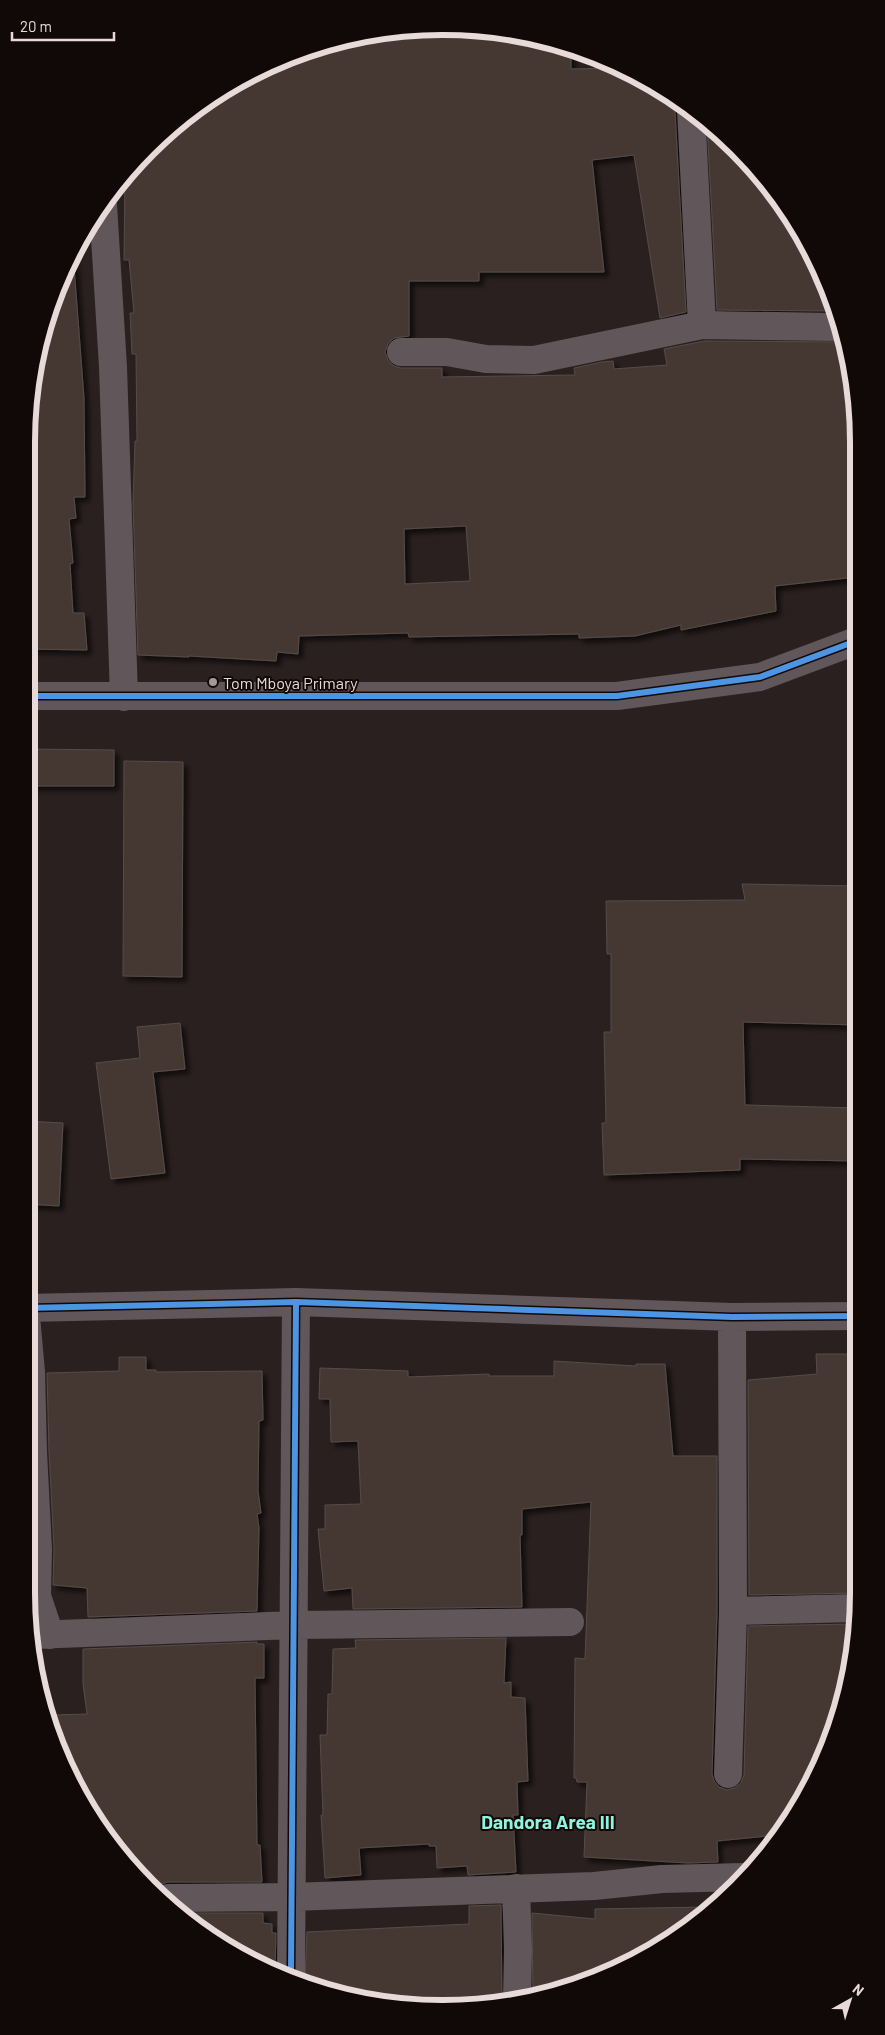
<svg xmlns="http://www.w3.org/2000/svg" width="885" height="2035" font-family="Barlow,sans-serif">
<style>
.building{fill:#453931;stroke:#554c4a;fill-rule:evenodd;filter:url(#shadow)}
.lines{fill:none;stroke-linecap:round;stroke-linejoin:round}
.minor{stroke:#61565a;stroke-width:28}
.cycleway-casing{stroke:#110908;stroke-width:9}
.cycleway{stroke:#4d94e3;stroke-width:6}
.poi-dot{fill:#a59997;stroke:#110908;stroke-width:2}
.labels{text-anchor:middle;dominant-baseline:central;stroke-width:4;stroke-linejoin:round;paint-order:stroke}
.poi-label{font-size:16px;fill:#e7dad8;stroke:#110908;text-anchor:start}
.quarter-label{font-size:19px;font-weight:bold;fill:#90f5df;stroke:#110908}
.rim{fill:none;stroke:#e7dad8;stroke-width:6}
</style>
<defs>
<filter id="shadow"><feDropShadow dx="4.5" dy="4.5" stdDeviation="2.5" flood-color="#0009"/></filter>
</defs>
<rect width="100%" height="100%" fill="#2a201f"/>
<!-- building -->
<path class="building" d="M416 27 497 30 571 47V69L613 68 677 102 675 111 686 312 660 318 634 155 592 160 604 272H479V281H409V336L394 338 388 344 385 352 388 360 394 366 401 368H442V377L575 375 574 368 602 362 613 361 614 369 667 365 664 349 704 341 843 342 855 388 856 577 775 586 776 611 681 630V625L635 636 579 638V634L409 637 408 633 299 636 298 654 277 652 276 661 189 656V657L138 655 133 503 135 441H137L136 354H132L130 313H134L129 260H124L125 174 189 112 259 69 284 59H312L311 49 335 40ZM466 526 470 581 405 584 404 529Z
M707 124 773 189 827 283 835 311 717 310Z
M73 253 84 398 85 497H74L76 518 69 519 73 563 70 564 73 613H84L87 650 26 649V442L48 308Z
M26 749 114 750V786H26Z
M124 761 183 762 182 977 123 976Z
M742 884 857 886V1025L743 1022 745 1105 857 1108V1161L740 1159V1170L604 1175 602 1123H606L604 1032H611V954H607L606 901 745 900Z
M180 1023 185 1069 153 1072 165 1173 111 1179 96 1063 140 1058 137 1027Z
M26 1121 63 1123 59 1206 26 1204Z
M816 1354H858L859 1593 749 1595 748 1380 817 1374Z
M119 1357H146V1370H156V1372L262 1371 263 1420 259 1421 258 1491 261 1513 257 1514 259 1528 257 1611 88 1617 87 1588 53 1585 54 1548 49 1451 47 1373 119 1371Z
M554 1361 636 1366V1364H665L673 1456H717V1611L712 1774 714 1781 719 1787 727 1790 735 1788 741 1783 744 1775 748 1626 854 1624 837 1727 803 1800 778 1835 717 1841 718 1862 688 1863 584 1857 587 1782H577L576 1778H574L575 1658 585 1659 591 1502 522 1509V1535H520L522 1607 353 1609 352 1588 324 1591 318 1529H325V1505L361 1504 358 1441 331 1442 330 1399H319L320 1368 408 1371V1377L489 1374V1376H554Z
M506 1638 504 1683 511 1682V1697L525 1698 528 1781 517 1782 518 1815H513L516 1872 468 1875 467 1866 437 1868 436 1846H429V1844L359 1848 361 1875 325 1878 321 1815H323L320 1735H327L328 1694H332L333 1649 356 1648 355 1640Z
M257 1642V1644H264V1678H255L257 1845H260L262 1882H168L161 1884 156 1889 129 1867 82 1800 57 1745 55 1715 87 1714 83 1684V1649Z
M501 1905 502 2004 362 2001 305 1980 307 1932 469 1924V1906Z
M706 1907 650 1953 576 1987 533 1997 532 1913 595 1919V1909Z
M186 1913H263V1923L272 1924V1933H276L275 1968 234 1953Z"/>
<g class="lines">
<!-- minor -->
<path class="minor" d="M691 110 702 325
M103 205 113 367 124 697
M401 352H447L486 359 534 360 702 325 839 327
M26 696H617L760 677 856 641
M26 1308 296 1302 732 1317 858 1316
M26 1316 31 1372 33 1452 38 1549 37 1596 50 1635
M733 1611 856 1608
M33 1635 295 1625 570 1622
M728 1774 733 1611 732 1317
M516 1888 518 1949 517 2000
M168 1898 292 1897 594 1886 662 1879 744 1877
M291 1974 296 1302"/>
<defs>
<path id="cycleway" d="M26 696H617L760 677 856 641
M26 1308 296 1302 732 1317 858 1316
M291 1974 296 1302"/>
</defs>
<!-- cycleway casing -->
<use href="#cycleway" class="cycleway-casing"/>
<!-- cycleway -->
<use href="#cycleway" class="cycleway"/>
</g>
<!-- markers -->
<circle class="poi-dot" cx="213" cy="682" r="5"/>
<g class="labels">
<!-- poi labels -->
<g class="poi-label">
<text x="223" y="682">Tom Mboya Primary</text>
</g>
<!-- quarter labels -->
<g class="quarter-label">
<text x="548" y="1821">Dandora Area III</text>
</g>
</g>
<!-- crop -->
<path d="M0 0H885V2035H0ZM442 35H443A407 407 0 0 1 850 442V1593A407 407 0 0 1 443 2000H442A407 407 0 0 1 35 1593V442A407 407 0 0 1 442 35Z" fill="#110908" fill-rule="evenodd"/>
<path class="rim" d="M442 35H443A407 407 0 0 1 850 442V1593A407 407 0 0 1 443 2000H442A407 407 0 0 1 35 1593V442A407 407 0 0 1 442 35Z"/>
<!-- north arrow -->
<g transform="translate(850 2000) rotate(39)" stroke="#110908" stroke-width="4" paint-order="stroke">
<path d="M0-4L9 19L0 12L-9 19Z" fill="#e7dad8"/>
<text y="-8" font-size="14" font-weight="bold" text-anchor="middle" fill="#e7dad8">N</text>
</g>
<!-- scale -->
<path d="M12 32v8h102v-8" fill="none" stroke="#e7dad8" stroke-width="2.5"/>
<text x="20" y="32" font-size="15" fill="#e7dad8" stroke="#110908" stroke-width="4" paint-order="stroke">20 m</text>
</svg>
